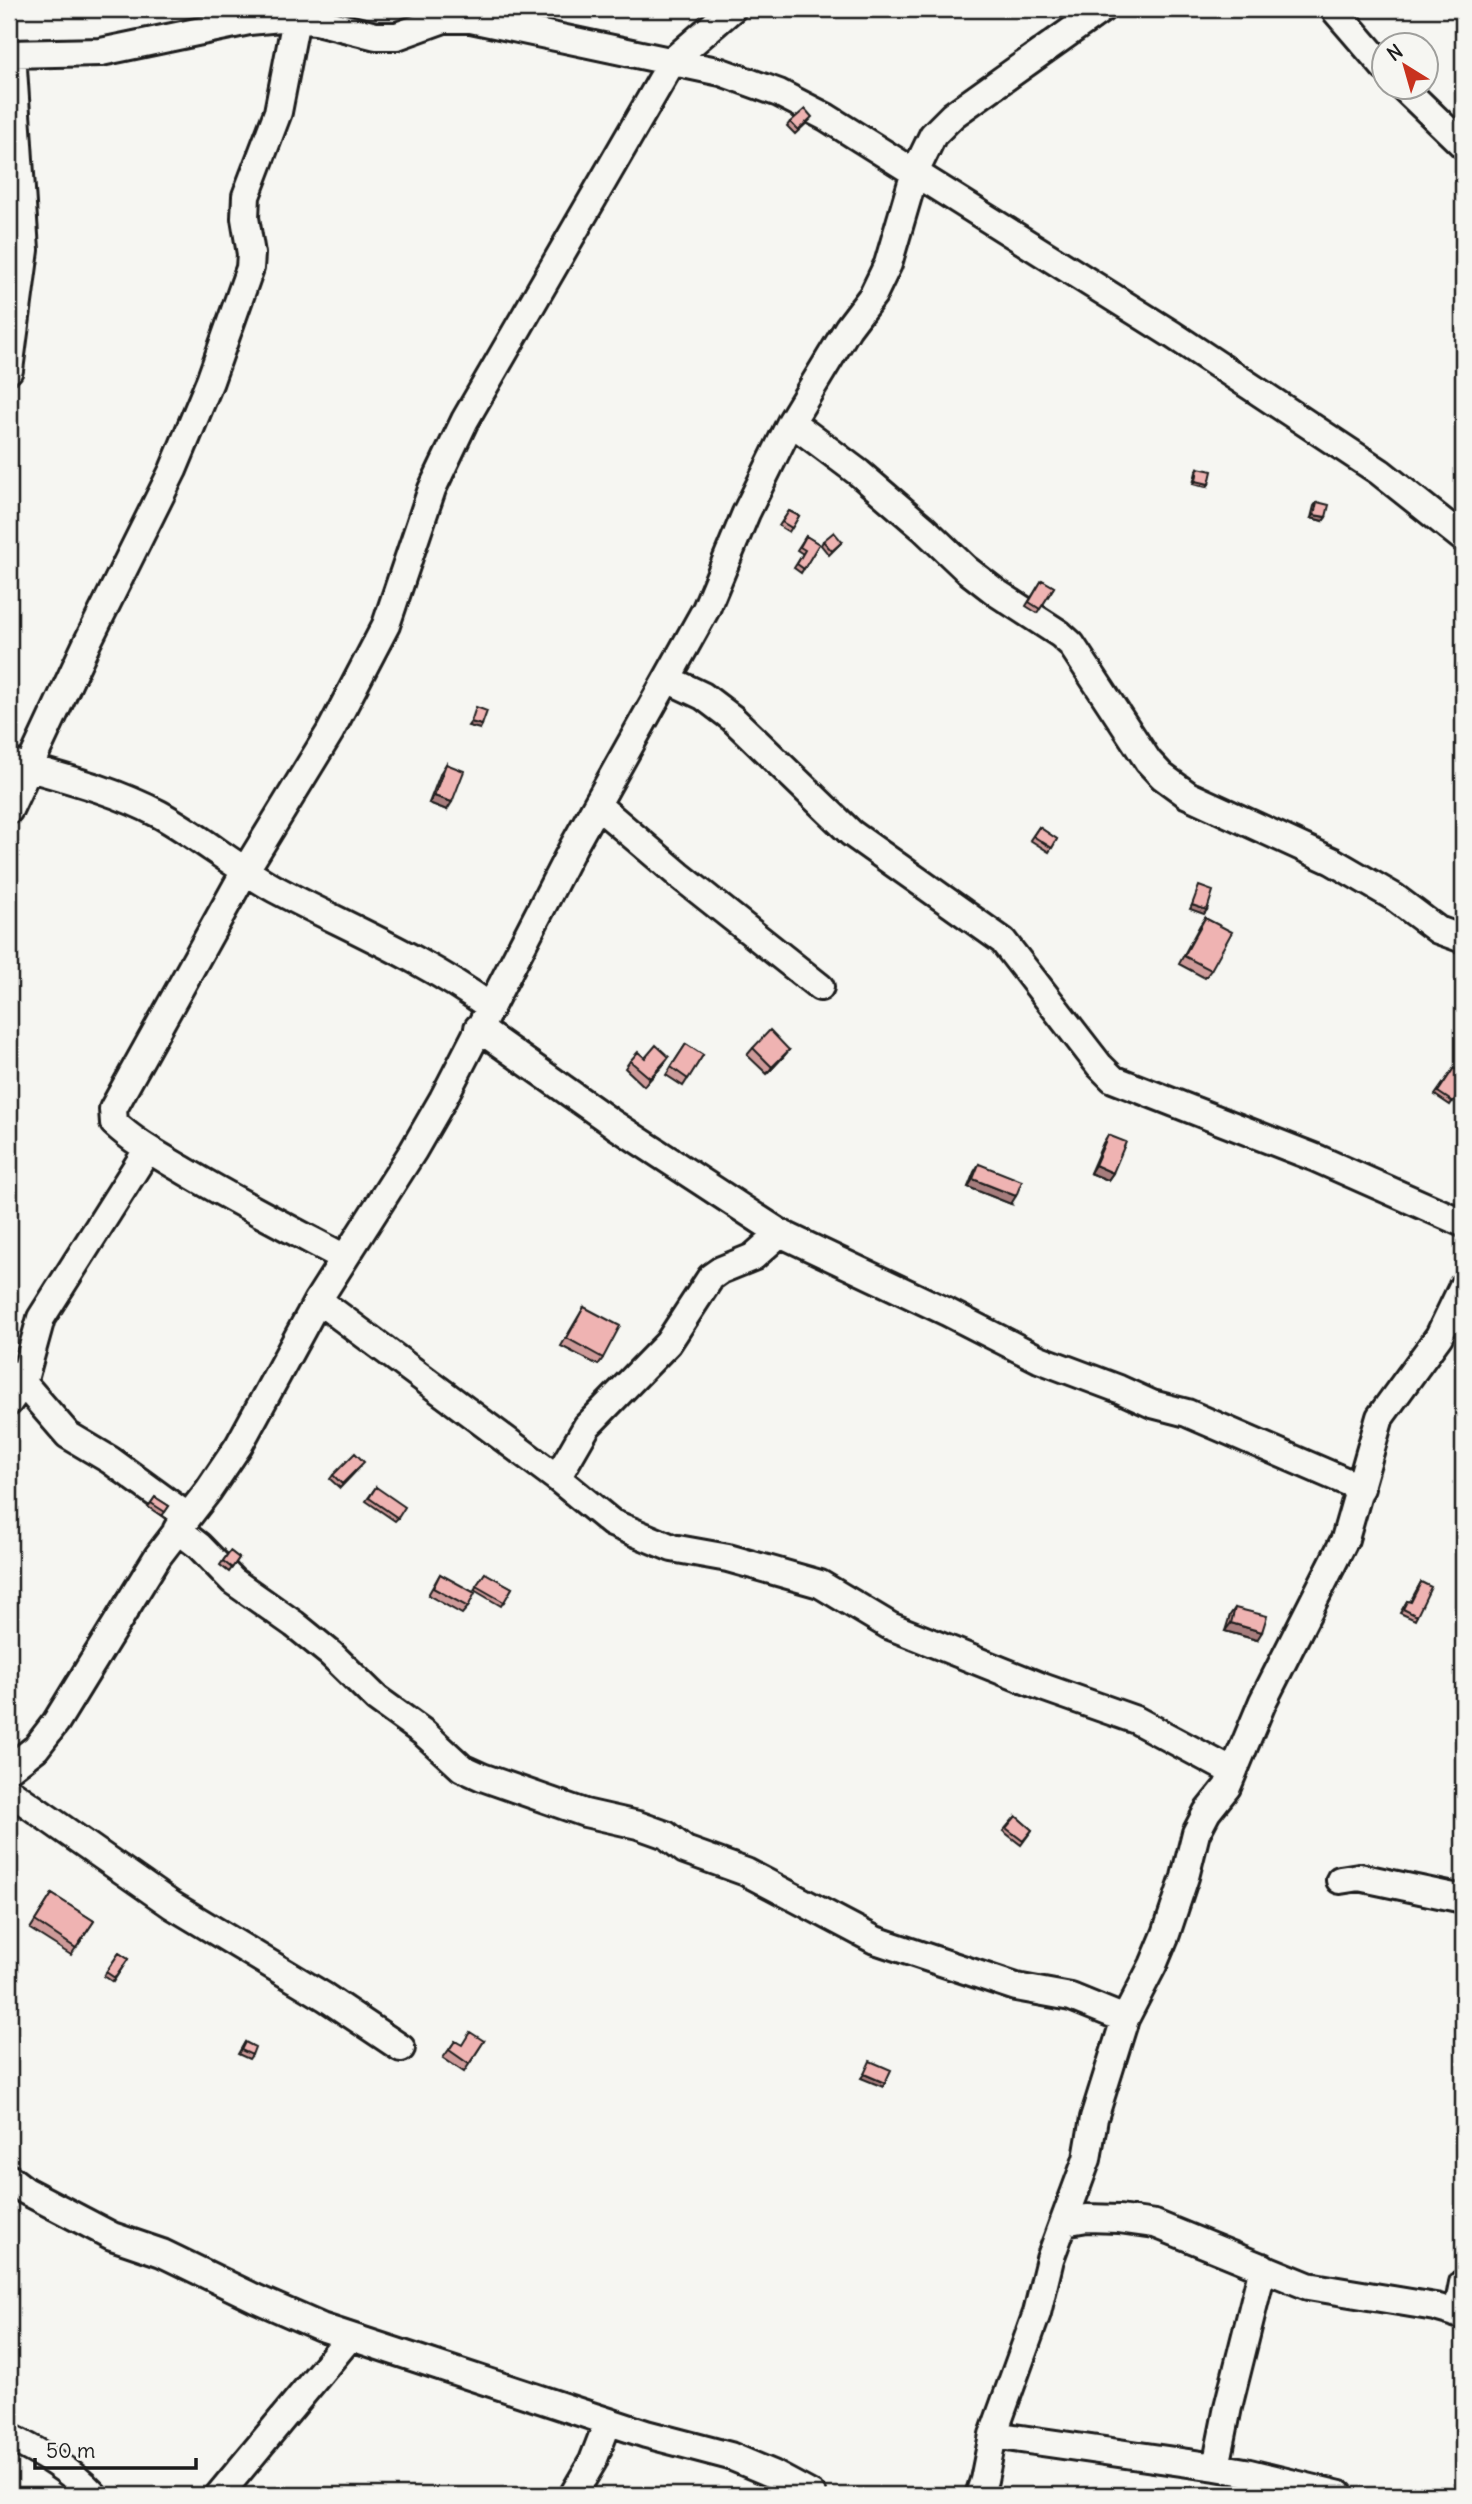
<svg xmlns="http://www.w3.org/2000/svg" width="1472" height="2504" font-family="Delius,sans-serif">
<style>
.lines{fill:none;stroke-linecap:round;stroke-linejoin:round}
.minor-casing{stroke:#1c1c1c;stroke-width:32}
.minor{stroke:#f6f6f2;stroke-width:26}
.wall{fill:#ce9a99;stroke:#1c1c1c;stroke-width:2}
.shaded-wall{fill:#a77d7d;stroke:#1c1c1c;stroke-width:2}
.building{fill:#efb3b2;stroke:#1c1c1c;stroke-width:2}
</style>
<rect width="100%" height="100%" fill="#f6f6f2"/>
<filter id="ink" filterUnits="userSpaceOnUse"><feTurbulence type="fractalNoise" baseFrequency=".0143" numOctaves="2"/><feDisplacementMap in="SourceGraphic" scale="14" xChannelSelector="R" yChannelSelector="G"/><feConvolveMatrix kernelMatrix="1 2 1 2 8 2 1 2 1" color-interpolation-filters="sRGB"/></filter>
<g filter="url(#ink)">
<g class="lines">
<defs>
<path id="minor" d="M1334 9 1384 67
M9 54 101 52 249 21 281 18 316 21 376 36H397L444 19H471L721 72 779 93 826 117 1173 335 1380 472 1463 538
M1404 88 1463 145
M9 370 25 250 12 53
M791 422 859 473 923 528 966 569 997 593 1060 634 1071 644 1148 761 1162 776 1188 795 1332 861 1394 897 1438 930 1463 939
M667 679 703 696 732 718 851 833 1003 941 1099 1065 1113 1079 1316 1158 1463 1223
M9 762C60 777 112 789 159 814 199 836 235 867 275 889 347 927 423 958 489 1006
M597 805 679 875 820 987
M9 810 87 643 173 470 210 381 250 268 251 254 245 218 246 196 278 112 296 19
M478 1028 615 1125 780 1233 947 1312 1039 1359 1119 1389 1152 1404 1187 1413 1361 1488
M343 1257C290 1229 237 1202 185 1171 160 1156 135 1143 114 1123L113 1109 245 871 330 732 386 625 432 489 465 420 673 60 732 9
M318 1300 557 1478 612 1523 672 1548 728 1558 820 1584 890 1626 1045 1688 1136 1720 1233 1772
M10 1374 23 1383 68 1435 110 1460 187 1516
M9 1402 23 1383 41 1318 148 1149
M557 1478 587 1426 668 1343 711 1277 721 1270 753 1257 780 1233
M177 1529 199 1546 233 1581 294 1624 331 1654 377 1699 424 1733 462 1768 482 1777 585 1813 638 1825 666 1835 685 1850 746 1872 875 1940 1016 1987 1071 1997 1125 2019 1094 2118 1087 2159 1050 2259 1037 2313 993 2435 984 2480 979 2495
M9 1769 36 1748 56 1722 158 1556 208 1491 239 1445 318 1300 413 1151 443 1099 573 847 706 609 746 513 791 422 848 328 873 295 888 264 915 172 933 135 953 115 1102 9
M9 1791 172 1905 325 1997 401 2048
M1340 1880 1359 1877 1463 1899
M1125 2019 1153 1965 1166 1934 1185 1877 1196 1833 1207 1812 1227 1787 1263 1701 1345 1539 1380 1417 1439 1336 1463 1286
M9 2178 26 2191 112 2236 162 2253 257 2299 321 2327 646 2434 730 2456 773 2474 812 2495
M1064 2222 1087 2218 1119 2219 1155 2224 1308 2286 1435 2307 1463 2315
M1263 2267 1228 2407 1216 2467 1245 2472 1340 2495
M1457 2314 1463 2283
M993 2435 1216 2467
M9 2437C41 2453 69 2469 94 2495
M219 2495 349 2338
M573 2495 593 2461 608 2422"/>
</defs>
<!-- minor casing -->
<use href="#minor" class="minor-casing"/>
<!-- minor -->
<use href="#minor" class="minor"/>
</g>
<!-- wall -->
<path class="wall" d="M809 121 795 134 787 126 790 122Z
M1198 468 1207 487 1193 484 1196 472Z
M1317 502 1326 517 1323 521 1311 518 1314 506Z
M789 511 799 516 789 532 779 526Z
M806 536 819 544 801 573 794 568 803 554 797 550Z
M823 541 842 542 829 555 821 545Z
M1042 580 1054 587 1037 613 1026 606Z
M446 764 447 810 429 803 441 772Z
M1039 827 1057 839 1049 852 1030 840Z
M1205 918 1211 970 1205 978 1179 964 1200 925Z
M686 1044 703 1055 683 1086 666 1075Z
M753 1048 789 1050 783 1057 767 1074 747 1055Z
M645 1058 664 1064 644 1086 625 1068 630 1061Z
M1454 1068 1463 1086 1450 1105 1435 1095Z
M1108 1135 1113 1173 1108 1180 1090 1173 1103 1143Z
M979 1164 1011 1204 968 1187 974 1172Z
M584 1307 603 1358 598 1365 561 1346Z
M361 1466 340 1488 330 1479 333 1475Z
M376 1487 398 1518 395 1521 366 1501Z
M155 1497 169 1506 162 1516 148 1507Z
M230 1551 239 1558 229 1572 220 1565Z
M485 1573 512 1588 501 1606 474 1590Z
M440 1574 468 1607 462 1614 428 1595Z
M1421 1582 1417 1616 1415 1620 1400 1613 1407 1601 1410 1602Z
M1235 1608 1257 1640 1225 1631 1230 1615Z
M1016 1816 1032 1830 1021 1845 1003 1831Z
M52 1894 94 1921 71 1955 30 1929Z
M119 1953 128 1959 113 1982 104 1976Z
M455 2041 461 2045 484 2041 464 2072 443 2058Z
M245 2042 252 2055 249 2059 238 2054Z"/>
<!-- shaded-wall -->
<path class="shaded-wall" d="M1196 481 1209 484 1207 487 1193 484Z
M1314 515 1326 517 1323 521 1311 518Z
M471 722 482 725 480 729 468 726Z
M434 796 452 802 447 810 429 803Z
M1192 905 1207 910 1204 914 1190 909Z
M789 1050 783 1057 767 1074 772 1067Z
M669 1057 664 1064 644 1086 650 1078Z
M1095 1165 1113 1173 1108 1180 1090 1173Z
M973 1179 1016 1196 1011 1204 968 1187Z
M1231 1623 1262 1632 1257 1640 1225 1631Z
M864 2074 885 2083 883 2087 861 2078Z"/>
<!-- building -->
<path class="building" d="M805 109 812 117 798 130 790 122Z
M1198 468 1212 471 1209 484 1196 481Z
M1317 502 1329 505 1326 517 1314 515Z
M789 511 799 516 792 528 782 522Z
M834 532 842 542 832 551 823 541Z
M806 536 819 544 804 569 797 564 805 550 800 547Z
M1042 580 1054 587 1040 609 1029 602Z
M476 707 487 711 482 725 471 722Z
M446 764 464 771 452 802 434 796Z
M1039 827 1057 839 1052 848 1033 836Z
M1199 886 1213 891 1207 910 1192 905Z
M1205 918 1232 932 1211 970 1184 956Z
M770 1030 789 1050 772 1067 753 1048Z
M686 1044 703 1055 688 1079 671 1067Z
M656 1045 669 1057 650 1078 630 1061 638 1052 645 1058Z
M1454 1068 1463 1074V1086L1453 1102 1438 1092Z
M1108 1135 1126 1142 1113 1173 1095 1165Z
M979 1164 1022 1181 1016 1196 973 1179Z
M584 1307 620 1326 603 1358 567 1338Z
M355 1453 364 1462 342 1484 333 1475Z
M376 1487 405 1507 398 1518 369 1498Z
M155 1497 169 1506 165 1512 151 1503Z
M230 1551 239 1558 232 1568 223 1561Z
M485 1573 512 1588 504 1602 476 1586Z
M440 1574 475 1593 468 1607 433 1588Z
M1421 1582 1431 1587 1417 1616 1403 1609 1407 1601 1411 1602Z
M1235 1608 1267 1616 1262 1632 1231 1623Z
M1016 1816 1032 1830 1023 1841 1006 1828Z
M52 1894 94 1921 76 1948 35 1921Z
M119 1953 128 1959 115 1978 106 1972Z
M470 2032 484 2041 469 2064 449 2050 455 2041 462 2045Z
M245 2042 255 2047 252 2055 241 2050Z
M870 2061 891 2070 885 2083 864 2074Z"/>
</g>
<!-- margin -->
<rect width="1472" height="2504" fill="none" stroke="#f6f6f2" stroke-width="35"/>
<rect x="18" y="18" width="1437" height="2469" fill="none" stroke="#1c1c1c" stroke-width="2.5" filter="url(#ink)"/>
<!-- north arrow -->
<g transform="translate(1405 66) rotate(323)"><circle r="33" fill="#f6f6f2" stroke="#9f9f9c" stroke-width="2"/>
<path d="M0-5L12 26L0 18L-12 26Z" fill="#c8321e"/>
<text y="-10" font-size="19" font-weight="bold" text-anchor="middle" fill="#1c1c1c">N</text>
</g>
<!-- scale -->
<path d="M35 2458v10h161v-10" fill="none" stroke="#1c1c1c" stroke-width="3.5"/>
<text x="46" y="2458" font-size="21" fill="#1c1c1c" stroke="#f6f6f2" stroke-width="5" paint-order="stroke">50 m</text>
</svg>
